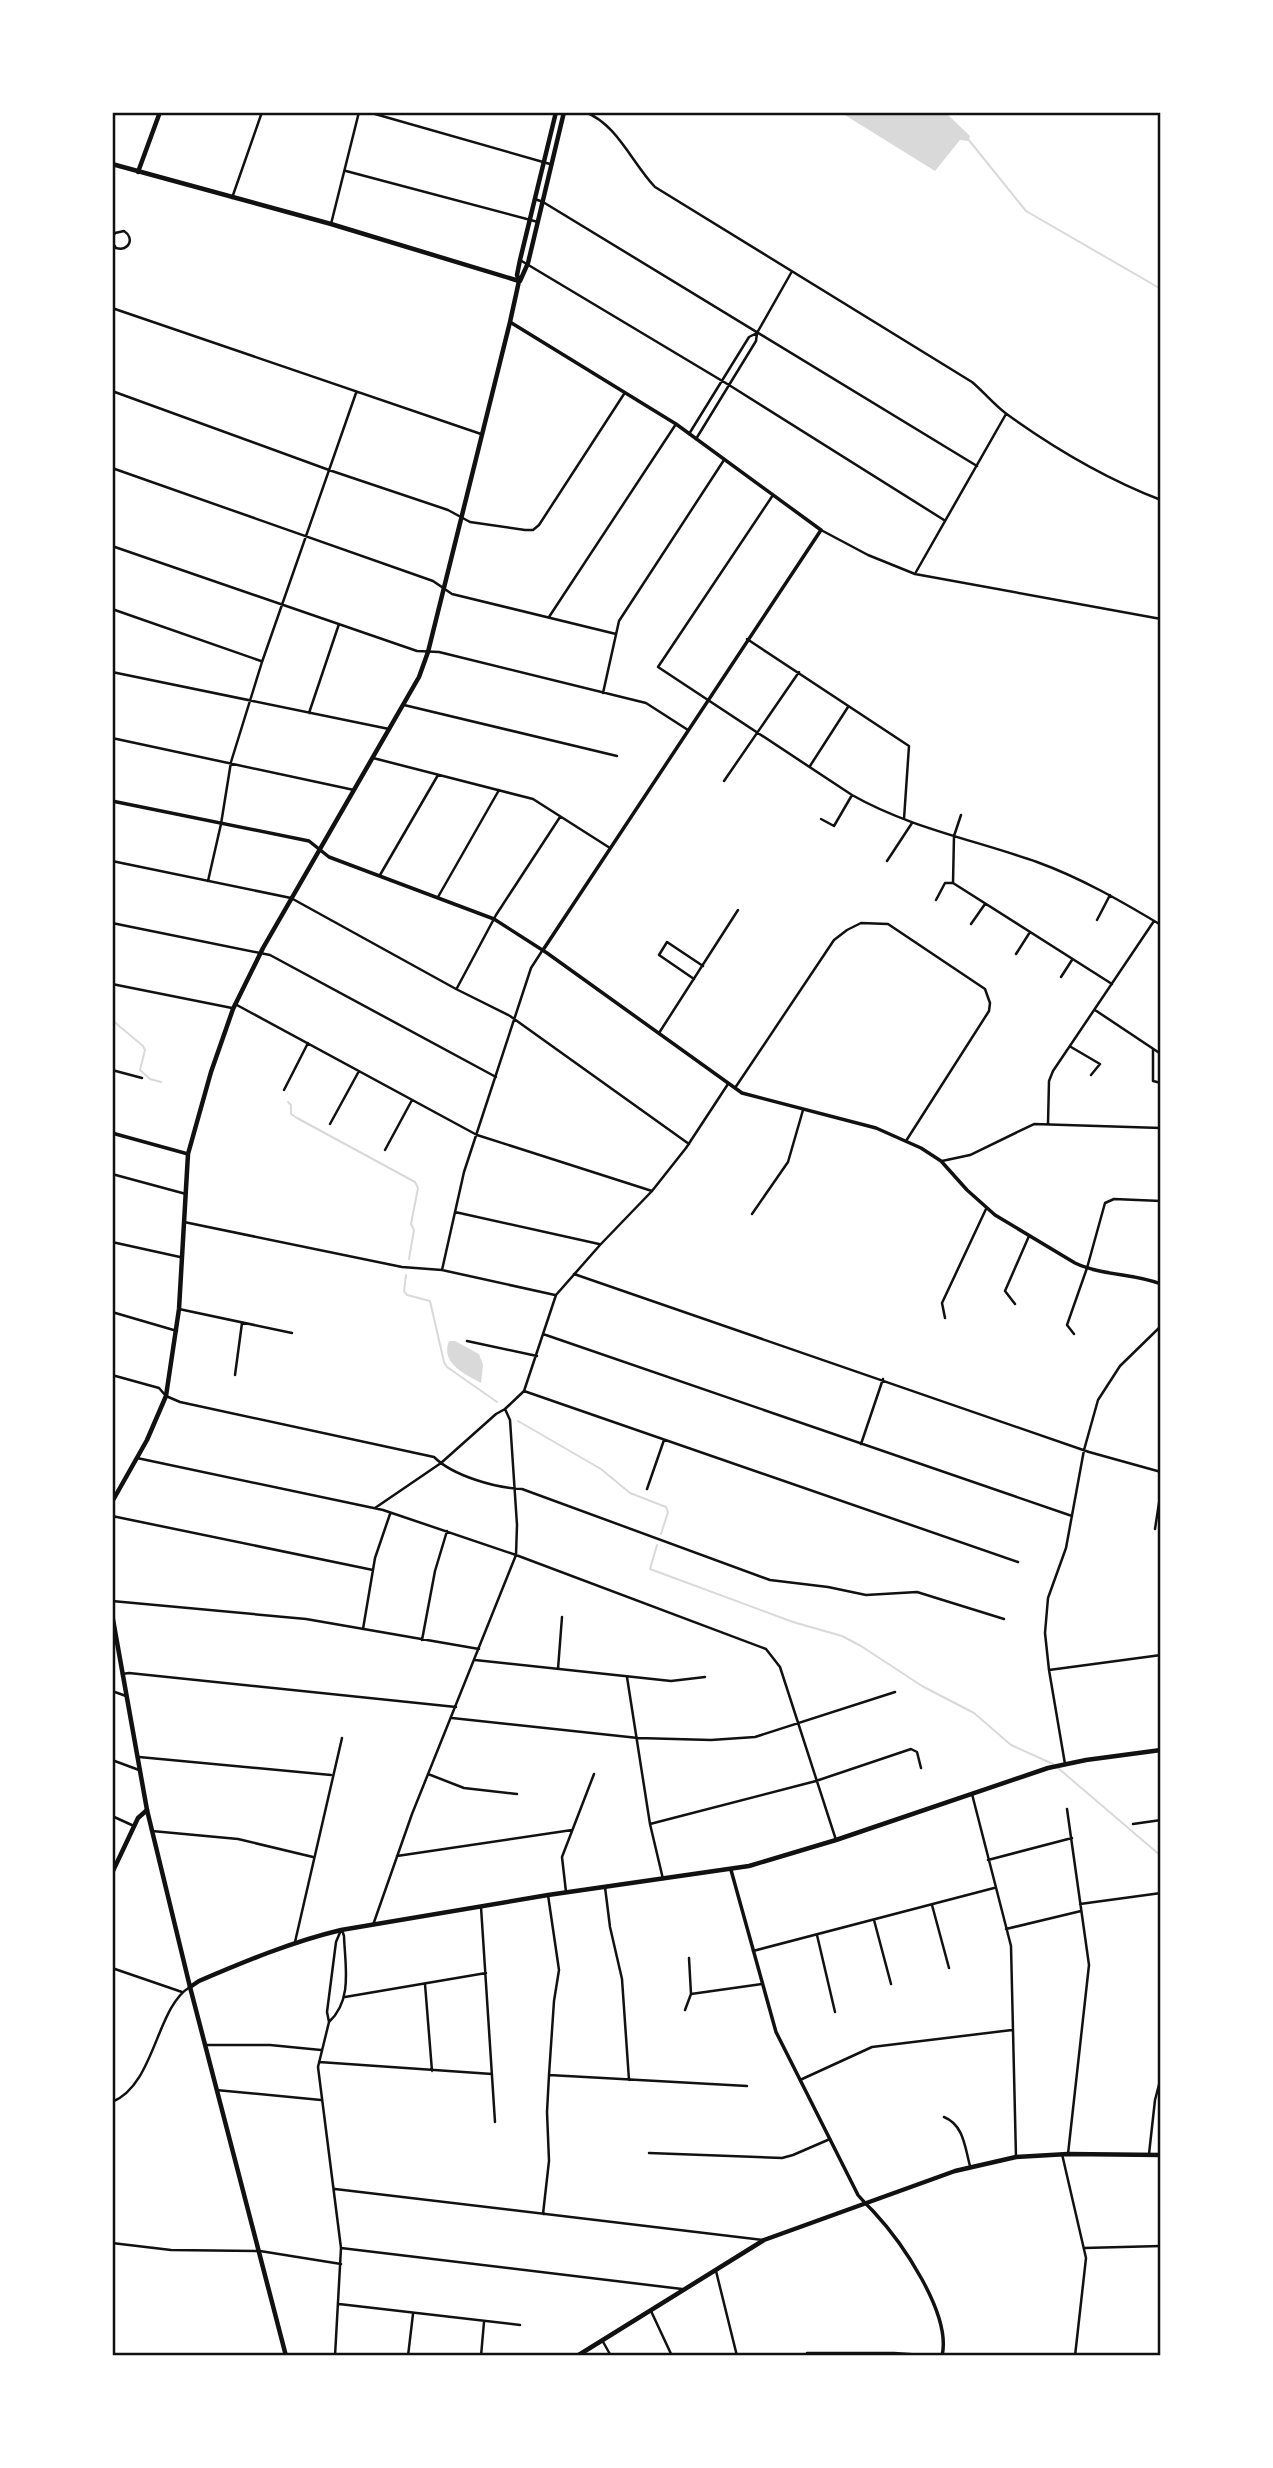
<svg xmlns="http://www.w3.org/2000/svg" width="1273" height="2468" font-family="'Titillium Web',sans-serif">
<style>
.water{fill:#d9d9d9}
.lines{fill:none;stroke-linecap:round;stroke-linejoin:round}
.stream{stroke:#d9d9d9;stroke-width:2}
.minor{stroke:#111;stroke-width:2.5}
.tertiary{stroke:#111;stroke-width:3.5}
.secondary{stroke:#111;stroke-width:4.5}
.primary{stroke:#111;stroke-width:4.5}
.neatline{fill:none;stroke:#111;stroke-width:2.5}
</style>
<rect width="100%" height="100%" fill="#fff"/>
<!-- water -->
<path class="water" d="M840 112H945L970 136 968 141 960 140 935 171Z
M449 1341H455L479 1354 483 1365 481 1383C465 1374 440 1363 449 1341Z"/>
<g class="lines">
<!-- stream -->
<path class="stream" d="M968 139 1026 211 1161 289
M112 1020 143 1046 145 1050 140 1070 150 1079 161 1082
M288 1102 291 1105V1114L297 1118 415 1182 418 1188 411 1224 414 1230 409 1259
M406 1275 404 1291 407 1295 430 1301 444 1362 447 1367 497 1402
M518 1421 601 1469 630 1493 666 1507 668 1512 661 1534
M657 1545 650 1569 793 1622 842 1636 861 1646 922 1686 974 1713 1011 1745 1053 1764
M1058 1768 1161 1856"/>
<!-- minor -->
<path class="minor" d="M368 112 550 164
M585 112C617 124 632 163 655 187L972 382C984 392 995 406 1008 415 1054 448 1109 480 1161 500
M346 171 538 222
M232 198 262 112
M535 199 543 202 977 466
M331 224 359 112
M112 238 115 233 124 231C135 238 129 252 116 248L112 242
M520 260 729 385 944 520
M112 308 481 434
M112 391 329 470 448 510 470 522 525 530H533L539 525 624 394
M689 434 749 337 757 333
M696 439 756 341 757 333 791 273
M112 468 433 581 452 594 616 634
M773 495 658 667 852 795C910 828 975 840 1037 862 1081 878 1121 901 1161 925
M821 530 868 555 915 574 1161 619
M112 546 417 651 439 652 646 703 688 730
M916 572 1006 414
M112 609 261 661
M549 617 676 424
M747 639 909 746 904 819
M112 672 389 729
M603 693 619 621 724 460
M404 705 617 756
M309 713 339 624
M112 738 354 790
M373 758 533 799 610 848
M810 766 848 707
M724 781 799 672
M961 815 954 836 953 883 1112 984
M821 819 834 826 852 795
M112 861 291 898 456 989 510 1016 689 1144
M887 861 912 823
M380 875 438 775
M208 881 221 824 231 762 262 662 356 393
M438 897 499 790
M936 900 945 883H953
M1097 920 1110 895
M112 923 270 955 496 1077
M971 924 985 904
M1016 954 1030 932
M1061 977 1072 960
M694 979 659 955 667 942 703 966
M112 984 232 1008
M457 988 496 915 560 817
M235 1004 477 1135 652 1191
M1095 1010 1161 1054
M659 1033 738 910
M1071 1047 1100 1064 1091 1075
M1153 1049V1081L1161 1083
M112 1070 142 1078
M735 1088 834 940 847 930 861 923 888 924 985 989 990 1003 989 1011 906 1141
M284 1090 308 1043
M330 1124 359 1071
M1048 1124 1049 1081 1053 1071 1154 921
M385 1150 412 1100
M942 1161 970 1155 1034 1124 1161 1128
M112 1174 186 1194
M455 1212 599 1244
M752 1214 788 1162 803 1110
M184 1222 402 1267 442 1270 555 1295
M112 1242 180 1257
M442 1270 464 1172 531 968 542 951
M574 1274 1089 1452 1161 1472
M1015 1304 1005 1291 1029 1236
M179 1309 292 1333
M112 1312 177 1331
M945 1318 942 1303 986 1209
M543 1334 1072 1516
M1074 1334 1067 1325 1087 1268 1105 1203 1114 1199 1161 1201
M467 1341 537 1356
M112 1375 159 1388 166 1396 180 1402 434 1457C453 1476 496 1488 522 1489L770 1580 828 1587 866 1595 917 1592 1004 1619
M235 1375 242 1323
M524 1391 1018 1562
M861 1444 883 1379
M137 1458 383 1510 516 1555 766 1649 780 1667 836 1840
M647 1489 664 1440
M375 1508 441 1463 496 1414 505 1409
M112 1516 373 1570
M1155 1529 1161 1490
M112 1601 306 1619 479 1649
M363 1629 375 1558 390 1514
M422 1640 435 1571 447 1531
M475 1660 671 1681 705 1677
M558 1669 562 1617
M1049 1670 1161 1655
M122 1674 129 1673 456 1707
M627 1677 650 1824 663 1879
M112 1691 126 1696
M452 1718 638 1738 711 1740 755 1737 895 1692
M139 1757 331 1775
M112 1760 139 1770
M1065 1764 1049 1670 1045 1633 1048 1598 1066 1548 1084 1450 1098 1400 1120 1366 1161 1326
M428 1774 464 1788 517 1794
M972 1794 1011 1946 1016 2157
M1067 1809 1089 1965 1068 2154
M112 1816 134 1826
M650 1824 816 1781 911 1749 917 1752 921 1768
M1133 1824 1161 1820
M152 1831 238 1839 313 1857
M397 1856 572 1830
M988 1860 1072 1838
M605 1887 610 1927 622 1979 629 2080
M566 1892 562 1857 594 1774
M1080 1904 1161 1893
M932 1905 949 1968
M481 1907 495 2122
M874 1920 891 1984
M373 1925 412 1814 516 1555 517 1525 510 1420 505 1409 524 1391 556 1295 600 1245 652 1191 686 1148 728 1084
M1006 1929 1081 1911
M817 1935 835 2012
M295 1942 342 1738
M753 1951 994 1888
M112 1968 182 1992
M425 1984 432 2071
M691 1994 762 1984
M345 1997 486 1973
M685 2010 691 1994 689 1958
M329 2022C353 2000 345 1966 344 1936L342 1930
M205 2045H270L321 2050
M319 2062 492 2074
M549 2075 747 2086
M800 2080 872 2047 1012 2030
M216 2090 321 2100
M112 2102C155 2085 156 2007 190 1987
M944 2117C964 2125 965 2148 970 2166
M649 2153 782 2158 793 2155 830 2139
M1062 2154 1086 2258 1075 2356
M1149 2154 1155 2100 1161 2077
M335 2189 763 2240
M543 2214 549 2161 547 2112 549 2075 554 2001 559 1970 548 1895
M112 2243 171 2250 260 2251 341 2264
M341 2248 682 2289
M1084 2248 1161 2246
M716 2271 737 2356
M339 2304 520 2325
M651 2311 672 2356
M602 2340 611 2356
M807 2353H894L938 2356
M335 2356 341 2248 318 2067 329 2022 327 2012 336 1942 341 1930
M408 2356 413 2314
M481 2356 484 2322"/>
<!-- tertiary -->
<path class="tertiary" d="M510 322 676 424 821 530 543 950
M112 801 309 841 329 857 494 919 547 953 742 1093 876 1128 921 1148 941 1161 967 1190 995 1215 1075 1263C1102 1276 1134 1273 1161 1284
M112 1133 188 1154
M731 1870 776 2032 858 2195C863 2201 868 2206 873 2211 901 2241 952 2314 942 2356"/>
<!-- secondary -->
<path class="secondary" d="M112 164 331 224 519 281
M138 172 160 112
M112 1873 138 1818 147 1810
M190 1987 199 1981C246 1961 291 1942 341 1930L548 1895 749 1866 836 1840 1048 1768 1086 1760 1161 1750
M577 2356 764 2240 955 2171 1016 2157 1068 2154 1161 2155"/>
<!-- primary -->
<path class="primary" d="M520 281 528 263 564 112
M112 1502 147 1440 166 1396 179 1309 188 1154 211 1072 233 1009 263 948 419 677 428 652 510 322 519 281 517 275 520 260 556 112
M112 1614 147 1810 190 1987 286 2356"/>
</g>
<!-- border -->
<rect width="1273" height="2468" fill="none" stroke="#ffffff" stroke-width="228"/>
<rect x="114" y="114" width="1045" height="2240" class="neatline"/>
</svg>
